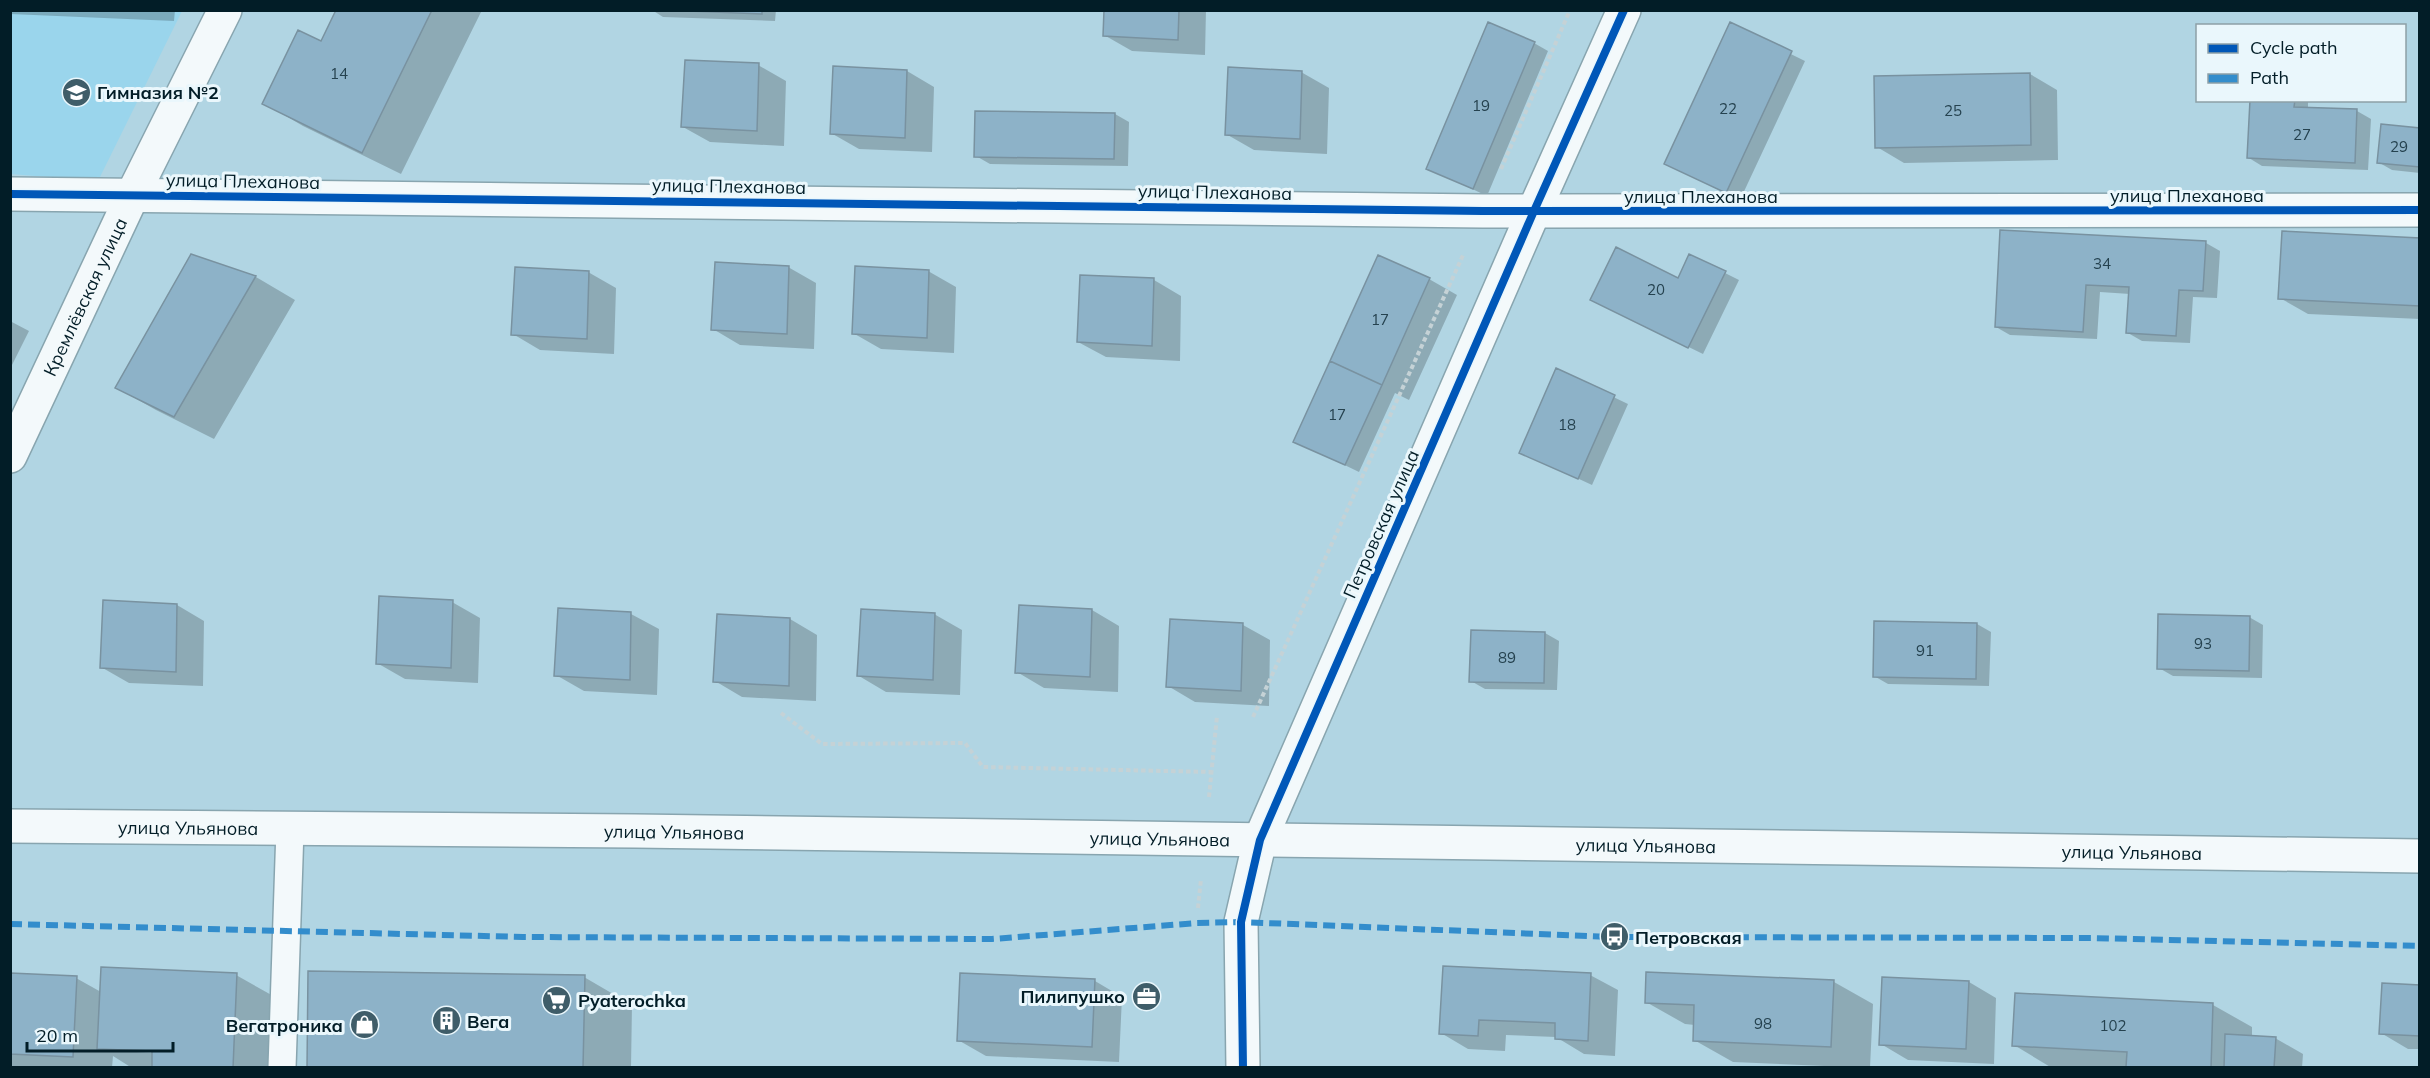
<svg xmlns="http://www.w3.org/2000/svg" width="2430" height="1078" font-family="Mulish,sans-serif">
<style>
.built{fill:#9ad5ec}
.shadow{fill:#0003;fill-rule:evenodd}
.building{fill:#8db2c8;stroke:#7992a0;stroke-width:1.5}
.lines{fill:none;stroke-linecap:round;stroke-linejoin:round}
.service-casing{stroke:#88a5af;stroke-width:30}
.minor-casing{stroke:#88a5af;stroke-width:36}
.secondary-casing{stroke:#88a5af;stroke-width:36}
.path{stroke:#c5d2d6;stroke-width:4;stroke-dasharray:4.5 3;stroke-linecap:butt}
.service{stroke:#f3f9fb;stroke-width:27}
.minor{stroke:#f3f9fb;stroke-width:33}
.secondary{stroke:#f3f9fb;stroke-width:33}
.quiet{stroke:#338dcc;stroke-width:6;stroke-dasharray:12 6;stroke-linecap:butt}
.cycleway-casing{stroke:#eaf7fc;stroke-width:11}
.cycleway{stroke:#0057b8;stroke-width:8}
.labels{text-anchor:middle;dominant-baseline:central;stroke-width:6;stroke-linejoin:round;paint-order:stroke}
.number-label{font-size:15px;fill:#25424f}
.poi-label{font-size:18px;font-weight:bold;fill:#021d27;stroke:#eaf7fc;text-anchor:start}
.street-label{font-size:18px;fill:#021d27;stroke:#eaf7fc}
</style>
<rect width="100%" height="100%" fill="#b1d5e3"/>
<!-- built -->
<path class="built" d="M11 11H182L98 181 11 174Z"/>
<!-- shadow -->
<path class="shadow" d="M10 10H175L174 21 10 14Z
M338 10H482L401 174 303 126 264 103 322 43Z
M652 10H776L775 21 663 17Z
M1106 10H1206L1205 55 1132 51 1104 35Z
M1730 24 1805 61 1740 200 1666 164Z
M1534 43 1548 51 1487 196 1428 168Z
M758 65 786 81 784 146 710 142 683 127Z
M907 71 934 87 932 152 859 149 831 133Z
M1301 72 1329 88 1327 154 1254 150 1226 134Z
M2030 74 2057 90 2058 160 1904 163 1877 147Z
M2251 100H2308V109L2357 111 2371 119 2368 170 2262 166 2249 158Z
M1115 114 1129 122 1128 166 990 164 976 156Z
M2420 130V173L2392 170 2378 162Z
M2001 231 2206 243 2220 251 2217 298 2193 297 2190 343 2142 341 2128 333 2130 294 2100 292 2097 339 2010 335 1996 327Z
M2420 239V319L2308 314 2280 298Z
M191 256 256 277 295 300 214 439 156 410 117 388Z
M788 267 816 283 814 349 740 345 713 329Z
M928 271 956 287 954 353 881 349 853 333Z
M588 272 616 288 614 354 540 350 513 334Z
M1725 273 1739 280 1703 354 1592 300 1679 280Z
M1429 279 1457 295 1409 400 1395 393 1359 472 1295 441Z
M1154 280 1181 296 1180 361 1106 357 1078 342Z
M10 321 29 331 10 369Z
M1557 370 1628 404 1592 485 1521 452Z
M452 602 480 618 478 683 405 679 377 663Z
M177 605 204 621 203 686 129 683 101 667Z
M559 610 631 614 659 629 657 695 584 691 556 675Z
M1092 610 1119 626 1118 692 1044 688 1017 672Z
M934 614 962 630 960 695 886 692 859 676Z
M2249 617 2263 625 2262 678 2173 676 2159 668Z
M790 619 817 635 816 701 742 697 715 681Z
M1876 622 1977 624 1991 632 1989 686 1888 684 1874 676Z
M1243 625 1270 640 1269 706 1195 702 1168 686Z
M1545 633 1559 641 1557 690 1485 689 1471 681Z
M10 975 76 978 101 992 236 975 275 997 272 1068H132L113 1056 112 1068H10ZM136 1049 160 1050V1053L136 1052Z
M1590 975 1618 990 1615 1056 1584 1054 1556 1037 1506 1035 1505 1051 1468 1049 1441 1033Z
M584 977 632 1005 631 1068H308Z
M1095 981 1122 997 1119 1062 986 1056 958 1040Z
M1834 982 1873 1004 1870 1068 1733 1062 1694 1040 1695 1025 1685 1024 1646 1002Z
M1969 982 1996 998 1994 1064 1908 1060 1881 1044Z
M2420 986V1049H2408L2381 1033Z
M2016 994 2213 1005 2252 1027V1037L2275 1038 2303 1054 2302 1068H2052L2014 1045Z"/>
<!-- building -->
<path class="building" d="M336 10H432L362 153 262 104 298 30 321 41Z
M663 10H762V14Z
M1104 10H1179L1178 40 1103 36Z
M1488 22 1535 42 1473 189 1426 169Z
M1730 22 1792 51 1726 193 1664 164Z
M685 60 759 63 757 131 681 127Z
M833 66 907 70 905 138 830 134Z
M1228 67 1302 71 1300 139 1225 135Z
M2030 73 2031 145 1875 148 1874 76Z
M2250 100H2295L2294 107 2357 109 2355 163 2247 158Z
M975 111 1115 113 1114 159 974 157Z
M2381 124 2420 128V167L2377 163Z
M2000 230 2206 241 2203 291 2179 290 2176 336 2126 333 2129 287 2086 285 2083 332 1995 327Z
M2282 231 2420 238V306L2278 299Z
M1616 247 1678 278 1689 254 1726 271 1688 348 1590 300Z
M191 254 256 276 174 417 115 388Z
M1378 255 1430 278 1382 385 1330 361Z
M715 262 789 266 787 334 711 330Z
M855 266 929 270 927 338 852 334Z
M515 267 589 271 587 339 511 335Z
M1080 275 1154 278 1152 346 1077 342Z
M1330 361 1382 385 1345 465 1293 442Z
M1556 368 1615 395 1578 479 1519 453Z
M379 596 453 600 451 668 376 664Z
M103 600 177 604 176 672 100 668Z
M1019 605 1092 609 1090 677 1015 673Z
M558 608 631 612 630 680 554 676Z
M861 609 935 613 933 680 857 676Z
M717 614 790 618 789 686 713 682Z
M2158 614 2250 616 2249 671 2157 669Z
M1170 619 1243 623 1241 691 1166 687Z
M1874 621 1977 623 1976 679 1873 677Z
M1471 630 1545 632 1544 683 1469 682Z
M1443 966 1591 973 1588 1041 1555 1039V1023L1479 1020 1478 1036 1439 1034Z
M101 967 237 973 233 1068H152V1051L97 1049Z
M308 971 585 975 583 1068H307Z
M1646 972 1834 980 1831 1047 1693 1041 1694 1005 1645 1003Z
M10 973 77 976 73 1057 10 1054Z
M960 973 1095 979 1092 1047 957 1041Z
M1882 977 1969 981 1966 1049 1879 1045Z
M2382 983 2420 985V1036L2379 1034Z
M2015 993 2213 1003 2211 1068 2126 1067 2127 1052 2012 1046Z
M2225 1034 2276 1037 2274 1068H2224Z"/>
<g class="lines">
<defs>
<path id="service" d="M282 1068 290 829"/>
<g id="minor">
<path d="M10 194 1483 211 2420 210"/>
<path id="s1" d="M10 456 133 194 225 10"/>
<path d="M1243 1068 1241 922 1260 840 1534 211 1624 10"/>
</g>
<g id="secondary">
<path id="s2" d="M10 826 635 831 2420 856"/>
</g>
</defs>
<!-- service casing -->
<use href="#service" class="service-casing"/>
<!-- minor casing -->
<use href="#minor" class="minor-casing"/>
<!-- secondary casing -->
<use href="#secondary" class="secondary-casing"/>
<!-- path -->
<path class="path" d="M1501 169 1570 10
M781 713 822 744 965 743 983 767 1212 772
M1253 717 1464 253
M1209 797 1217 716
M1198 908 1201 879"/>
<!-- service -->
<use href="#service" class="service"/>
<!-- minor -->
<use href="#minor" class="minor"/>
<!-- secondary -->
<use href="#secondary" class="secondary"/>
<!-- quiet -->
<path class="quiet" d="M10 924 523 937 992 939 1197 923 1241 922 1614 937 2091 938 2420 946"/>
<defs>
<path id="cycleway" d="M10 194 1483 211 2420 210
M1243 1068 1241 922 1260 840 1534 211 1624 10"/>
</defs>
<!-- cycleway casing -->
<use href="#cycleway" class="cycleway-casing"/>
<!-- cycleway -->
<use href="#cycleway" class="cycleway"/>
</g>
<!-- icons -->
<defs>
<symbol id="school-disc" viewBox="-11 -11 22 22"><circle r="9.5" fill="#3f5d69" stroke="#eaf7fc"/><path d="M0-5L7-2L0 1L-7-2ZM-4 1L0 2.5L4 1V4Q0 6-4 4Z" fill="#fff"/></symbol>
<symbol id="bus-disc" viewBox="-11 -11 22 22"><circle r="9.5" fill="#3f5d69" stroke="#eaf7fc"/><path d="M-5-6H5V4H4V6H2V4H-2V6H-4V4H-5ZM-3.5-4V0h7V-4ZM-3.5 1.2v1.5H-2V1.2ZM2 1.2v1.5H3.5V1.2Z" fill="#fff"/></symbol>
<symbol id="office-disc" viewBox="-11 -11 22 22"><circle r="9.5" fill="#3f5d69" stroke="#eaf7fc"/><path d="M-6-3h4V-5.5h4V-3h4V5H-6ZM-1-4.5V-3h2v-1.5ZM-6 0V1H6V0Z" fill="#fff"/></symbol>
<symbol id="supermarket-disc" viewBox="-11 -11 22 22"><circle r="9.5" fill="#3f5d69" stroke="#eaf7fc"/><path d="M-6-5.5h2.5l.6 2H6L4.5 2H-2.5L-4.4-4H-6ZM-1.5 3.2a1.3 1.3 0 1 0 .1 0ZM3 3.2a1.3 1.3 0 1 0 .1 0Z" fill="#fff"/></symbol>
<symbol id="building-disc" viewBox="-11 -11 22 22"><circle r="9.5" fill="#3f5d69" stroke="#eaf7fc"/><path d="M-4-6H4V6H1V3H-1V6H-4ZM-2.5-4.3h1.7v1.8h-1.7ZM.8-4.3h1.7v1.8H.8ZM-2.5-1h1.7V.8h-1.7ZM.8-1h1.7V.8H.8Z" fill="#fff"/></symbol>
<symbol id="shop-disc" viewBox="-11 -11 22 22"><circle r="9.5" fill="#3f5d69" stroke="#eaf7fc"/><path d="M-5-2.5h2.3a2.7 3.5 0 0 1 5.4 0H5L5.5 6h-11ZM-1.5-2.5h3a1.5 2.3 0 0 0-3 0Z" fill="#fff"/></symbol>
</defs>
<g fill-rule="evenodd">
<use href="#school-disc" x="60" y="76" width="33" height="33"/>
<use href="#bus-disc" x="1598" y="920" width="33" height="33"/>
<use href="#office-disc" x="1130" y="980" width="33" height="33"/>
<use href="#supermarket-disc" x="540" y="984" width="33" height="33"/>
<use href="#building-disc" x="430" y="1004" width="33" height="33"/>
<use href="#shop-disc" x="348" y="1008" width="33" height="33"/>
</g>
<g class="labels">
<!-- number labels -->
<g class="number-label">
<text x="339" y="73">14</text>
<text x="1481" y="105">19</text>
<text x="1728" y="108">22</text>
<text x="1953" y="110">25</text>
<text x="2302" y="134">27</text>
<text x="2399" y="146">29</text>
<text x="2102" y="263">34</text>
<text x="1656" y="289">20</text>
<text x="1380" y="319">17</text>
<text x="1337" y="414">17</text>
<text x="1567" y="424">18</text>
<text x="2203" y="643">93</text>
<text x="1925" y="650">91</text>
<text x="1507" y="657">89</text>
<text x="1763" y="1023">98</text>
<text x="2113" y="1025">102</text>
</g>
<!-- poi labels -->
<g class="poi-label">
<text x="97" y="92">Гимназия №2</text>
<text x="1635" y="937">Петровская</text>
<text x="1125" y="996" text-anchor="end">Пилипушко</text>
<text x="578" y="1000">Pyaterochka</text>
<text x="467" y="1021">Вега</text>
<text x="343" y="1025" text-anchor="end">Вегатроника</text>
</g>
<!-- street labels -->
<g class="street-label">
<text transform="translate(243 181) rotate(1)">улица Плеханова</text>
<text transform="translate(729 186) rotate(1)">улица Плеханова</text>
<text transform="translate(1215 192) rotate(1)">улица Плеханова</text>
<text x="2187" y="195">улица Плеханова</text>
<text x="1701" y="196">улица Плеханова</text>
<text stroke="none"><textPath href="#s1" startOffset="176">Кремлёвская улица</textPath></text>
<text transform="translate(1381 524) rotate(-66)">Петровская улица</text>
<text stroke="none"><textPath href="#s2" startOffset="178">улица Ульянова</textPath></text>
<text stroke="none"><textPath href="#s2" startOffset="664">улица Ульянова</textPath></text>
<text stroke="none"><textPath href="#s2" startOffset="1150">улица Ульянова</textPath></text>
<text stroke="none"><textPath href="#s2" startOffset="1636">улица Ульянова</textPath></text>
<text stroke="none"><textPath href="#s2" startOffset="2122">улица Ульянова</textPath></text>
</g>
</g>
<!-- border -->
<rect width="2430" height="1078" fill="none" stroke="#021d27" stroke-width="24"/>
<!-- legend -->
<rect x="2196" y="24" width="210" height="78" fill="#eaf7fc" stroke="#8da0a7" stroke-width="1.5"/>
<rect x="2208" y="44" width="30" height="9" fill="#0057b8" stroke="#8da0a7" stroke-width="1.5"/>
<text x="2250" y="54" font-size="18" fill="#021d27">Cycle path</text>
<rect x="2208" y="74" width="30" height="9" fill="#338dcc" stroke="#8da0a7" stroke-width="1.5"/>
<text x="2250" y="84" font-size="18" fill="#021d27">Path</text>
<!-- scale -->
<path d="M27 1042v9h146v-9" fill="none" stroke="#021d27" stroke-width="3"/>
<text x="36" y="1042" font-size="18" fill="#021d27" stroke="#eaf7fc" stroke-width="4.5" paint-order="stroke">20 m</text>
</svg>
